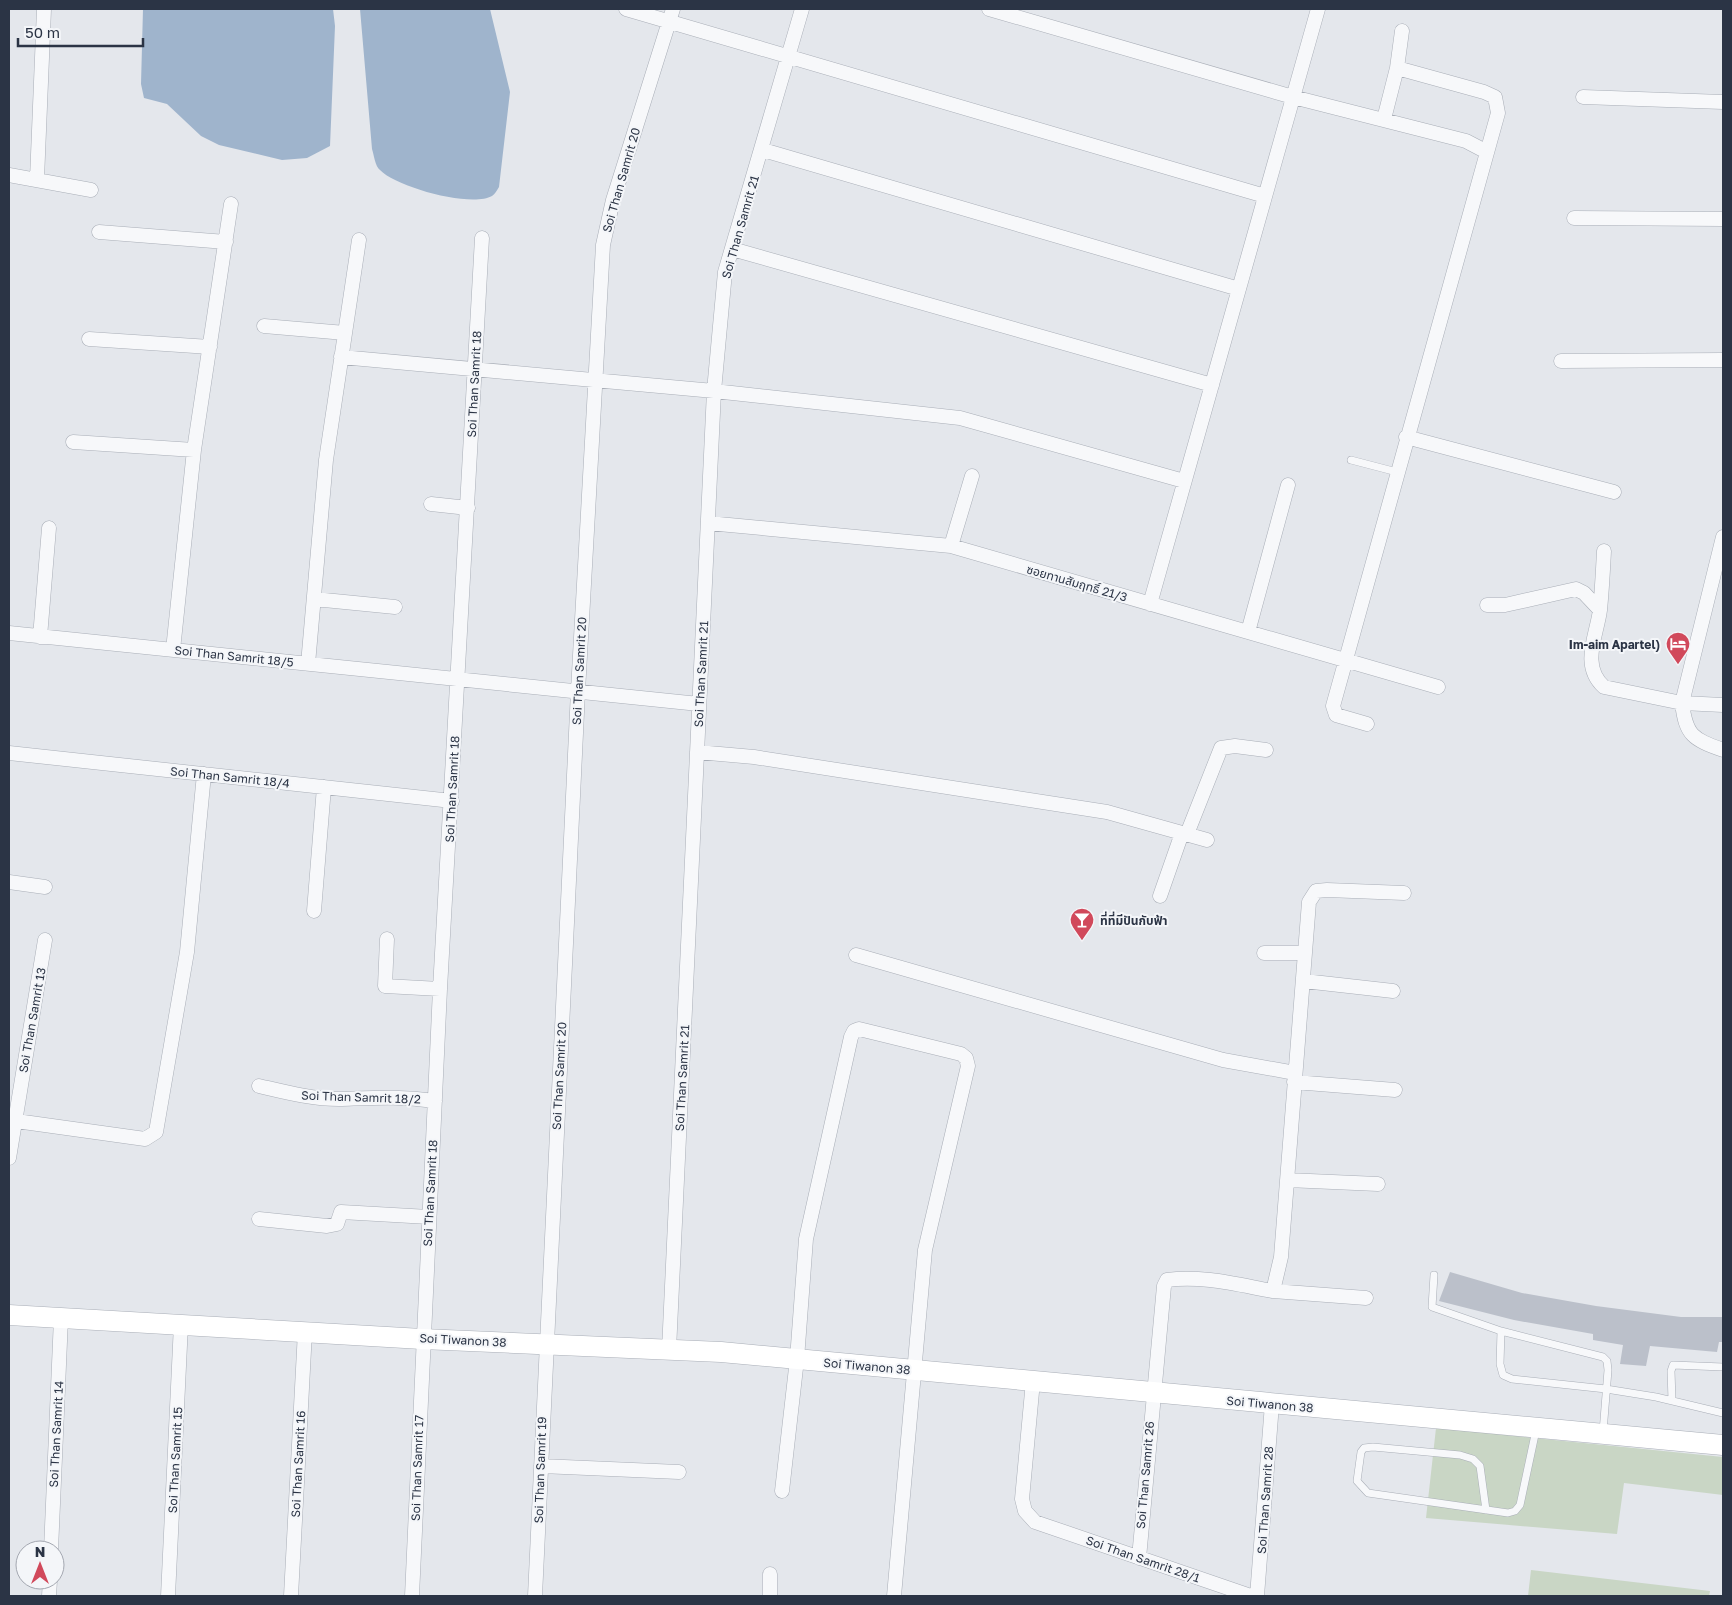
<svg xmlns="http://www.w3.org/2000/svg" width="1732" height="1605" font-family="'Golos Text','Noto Sans Thai',sans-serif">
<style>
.green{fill:#c9d6c5}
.water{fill:#9fb4cc}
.building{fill:#bbc0ca}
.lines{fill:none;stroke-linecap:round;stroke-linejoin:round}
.lane-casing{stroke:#a9aeb7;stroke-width:8}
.street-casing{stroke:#a9aeb7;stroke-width:15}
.secondary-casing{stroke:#a9aeb7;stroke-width:21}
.lane{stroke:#f7f8fa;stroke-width:7}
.street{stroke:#f7f8fa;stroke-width:14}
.secondary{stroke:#fff;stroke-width:20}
.labels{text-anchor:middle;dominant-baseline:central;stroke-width:4;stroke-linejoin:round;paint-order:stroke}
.street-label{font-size:12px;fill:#2b3445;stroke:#f4f6f9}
.poi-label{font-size:12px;font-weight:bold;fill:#2b3445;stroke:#f4f6f9;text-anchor:end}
</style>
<rect width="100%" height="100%" fill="#e4e7ec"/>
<!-- green -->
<path class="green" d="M1436 1428 1723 1457V1495L1624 1483 1617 1534 1426 1518Z
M1531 1570 1710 1591 1709 1596H1528Z"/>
<!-- water -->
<path class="water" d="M143 9H333L335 26 330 146 307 158 282 160 219 145 201 136 167 104 144 98 141 84Z
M360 9H490L510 92 499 187C497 190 495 194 492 196 471 208 396 187 380 170 375 166 374 155 372 149Z"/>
<!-- building -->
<path class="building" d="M1450 1272 1522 1293 1596 1306 1681 1317H1723V1342H1719L1717 1352 1650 1346 1646 1366 1620 1364 1623 1345 1593 1340V1334L1514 1320 1439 1301Z"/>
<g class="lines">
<defs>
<path id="lane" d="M1351 460 1397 472
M1434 1275 1432 1307 1501 1331 1500 1364 1503 1375 1512 1379 1606 1389 1656 1397 1723 1413
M1501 1331 1603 1357 1607 1361 1608 1370 1603 1432
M1672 1400 1671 1371 1673 1365 1723 1367
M1486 1510 1480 1466 1473 1459 1460 1455 1373 1447 1364 1448 1361 1452 1357 1481 1368 1493 1508 1513 1515 1511 1520 1505 1536 1430"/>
<path id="street" d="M626 9 1265 196
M989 9 1293 97 1466 141 1487 152
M1583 97 1723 102
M1384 119 1397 68 1402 31
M763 150 1239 289
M9 175 91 190
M37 179 44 9
M1574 218 1723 219
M99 232 226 242
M732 249 1212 385
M264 326 345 333
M89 339 210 347
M341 357 714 391 960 418 1184 481
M1561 361 1723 360
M1406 437 1614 492
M73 442 194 450
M431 504 468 508
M708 523 951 546 1438 687
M1723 537 1682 703C1686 736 1693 739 1723 750
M951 546 972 476
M1604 551C1603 570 1602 590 1600 610 1597 635 1580 665 1604 687L1682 703 1723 705
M314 599 395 607
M1150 604 1318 9
M1487 605H1505L1576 589 1584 593 1600 610
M1248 632 1288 485
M9 633 699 704
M40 637 49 528
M173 650 194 450 231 204
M308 664 326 460 359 240
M1367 724 1336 715 1333 706 1498 113 1495 97 1484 92 1397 68
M697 752 754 757 1107 812 1207 840
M9 753 452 801
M1187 834 1221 748 1235 746 1266 750
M9 882 45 887
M1160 896 1182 833
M314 911 324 787
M387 939 385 986 440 989
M1264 953H1304
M856 955 1223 1060 1295 1073
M1304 981 1393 991
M1294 1082 1395 1090
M259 1086C285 1092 311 1099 339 1099 373 1098 400 1096 435 1101
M9 1120 145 1139 156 1132 187 952 204 774
M9 1158 45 940
M1287 1180 1378 1184
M259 1219 327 1226 337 1224 341 1212 429 1217
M1273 1291 1366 1298
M669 1350 714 391 725 272 802 9
M1033 1381 1022 1499 1025 1511 1035 1522 1251 1596
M541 1466 679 1472
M782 1491 797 1359 806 1239 851 1037 854 1031 859 1029 961 1054 966 1058 968 1066 925 1250 894 1596
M51 1550 61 1318
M1139 1558 1164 1286 1167 1280C1202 1275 1239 1285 1273 1291L1281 1257 1309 902 1316 891 1327 890 1404 893
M770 1574V1596
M49 1596 50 1580
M168 1596 181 1324
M291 1596 305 1331
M412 1596 440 989 482 238
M535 1596 578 691 603 245 613 200 673 9
M1257 1596 1272 1404"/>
<path id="secondary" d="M9 1315 422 1339 721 1352 1723 1445"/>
</defs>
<!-- lane casing -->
<use href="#lane" class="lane-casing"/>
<!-- street casing -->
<use href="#street" class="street-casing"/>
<!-- secondary casing -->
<use href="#secondary" class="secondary-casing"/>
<!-- lane -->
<use href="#lane" class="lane"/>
<!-- street -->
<use href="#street" class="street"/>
<!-- secondary -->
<use href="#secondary" class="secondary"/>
</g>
<!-- icons -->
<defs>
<symbol id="hotel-pin" viewBox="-11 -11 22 30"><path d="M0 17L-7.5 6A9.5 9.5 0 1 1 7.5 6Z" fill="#d1495b" stroke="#f4f6f9"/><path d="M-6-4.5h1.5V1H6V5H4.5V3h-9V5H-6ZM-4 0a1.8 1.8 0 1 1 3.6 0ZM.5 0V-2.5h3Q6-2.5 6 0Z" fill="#fff"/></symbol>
<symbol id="bar-pin" viewBox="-11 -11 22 30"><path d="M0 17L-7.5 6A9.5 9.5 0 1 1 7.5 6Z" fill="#d1495b" stroke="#f4f6f9"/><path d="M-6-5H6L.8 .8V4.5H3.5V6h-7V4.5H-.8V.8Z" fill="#fff"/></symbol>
</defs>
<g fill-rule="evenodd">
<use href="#hotel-pin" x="1664" y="630" width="28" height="38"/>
<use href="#bar-pin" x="1068" y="906" width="28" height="38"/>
</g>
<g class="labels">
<!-- street labels -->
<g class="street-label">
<text transform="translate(621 180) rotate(-74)">Soi Than Samrit 20</text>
<text transform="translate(740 227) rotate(-74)">Soi Than Samrit 21</text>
<text transform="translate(474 384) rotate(-87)">Soi Than Samrit 18</text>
<text transform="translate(1077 583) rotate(16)">ซอยทานสัมฤทธิ์ 21/3</text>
<text transform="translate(234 656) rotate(6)">Soi Than Samrit 18/5</text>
<text transform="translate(579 671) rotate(-87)">Soi Than Samrit 20</text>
<text transform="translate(701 674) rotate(-87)">Soi Than Samrit 21</text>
<text transform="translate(230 777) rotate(6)">Soi Than Samrit 18/4</text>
<text transform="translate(452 789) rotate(-87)">Soi Than Samrit 18</text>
<text transform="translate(32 1020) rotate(-80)">Soi Than Samrit 13</text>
<text transform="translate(559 1076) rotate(-87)">Soi Than Samrit 20</text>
<text transform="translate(682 1078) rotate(-87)">Soi Than Samrit 21</text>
<text transform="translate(361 1097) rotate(2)">Soi Than Samrit 18/2</text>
<text transform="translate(430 1193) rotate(-87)">Soi Than Samrit 18</text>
<text transform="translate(463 1340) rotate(3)">Soi Tiwanon 38</text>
<text transform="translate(867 1366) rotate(5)">Soi Tiwanon 38</text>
<text transform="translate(1270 1404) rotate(5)">Soi Tiwanon 38</text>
<text transform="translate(56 1434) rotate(-87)">Soi Than Samrit 14</text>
<text transform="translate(175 1460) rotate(-87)">Soi Than Samrit 15</text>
<text transform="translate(298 1464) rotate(-87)">Soi Than Samrit 16</text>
<text transform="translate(417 1468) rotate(-88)">Soi Than Samrit 17</text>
<text transform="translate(540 1470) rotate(-88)">Soi Than Samrit 19</text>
<text transform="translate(1145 1475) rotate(-85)">Soi Than Samrit 26</text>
<text transform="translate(1265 1500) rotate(-86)">Soi Than Samrit 28</text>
<text transform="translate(1143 1559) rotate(19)">Soi Than Samrit 28/1</text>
</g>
<!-- poi labels -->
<g class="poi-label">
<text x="1660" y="644">Im-aim Apartel)</text>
<text x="1100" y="920" text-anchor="start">ที่ที่มีปันกับฟ้า</text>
</g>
</g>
<!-- border -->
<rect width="1732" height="1605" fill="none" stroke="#2b3445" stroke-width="20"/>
<!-- north arrow -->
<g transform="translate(40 1565)"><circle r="24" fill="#f4f6f9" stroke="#a4a8b1"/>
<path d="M0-4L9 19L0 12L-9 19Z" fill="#d1495b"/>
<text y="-8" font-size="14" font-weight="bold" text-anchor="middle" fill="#2b3445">N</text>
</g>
<!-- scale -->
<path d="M18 38v8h125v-8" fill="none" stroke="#2b3445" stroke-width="2.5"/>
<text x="25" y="38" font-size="15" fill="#2b3445" stroke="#f4f6f9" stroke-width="4" paint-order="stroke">50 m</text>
</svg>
